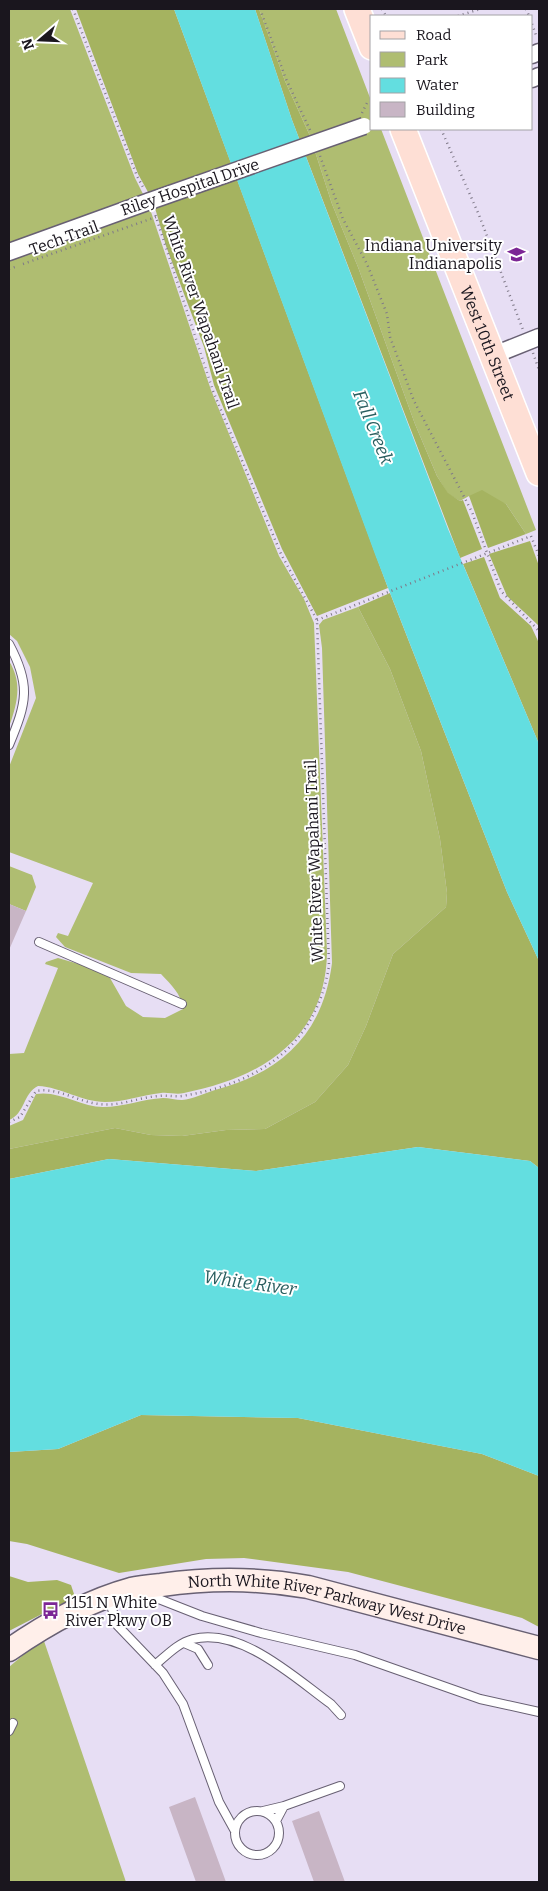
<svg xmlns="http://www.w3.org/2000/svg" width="548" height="1891" font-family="Bitter,serif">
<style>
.green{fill:#afbd71}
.forest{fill:#a5b360}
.water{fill:#63dee0}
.building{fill:#c8b5c5}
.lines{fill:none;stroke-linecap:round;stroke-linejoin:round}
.lane-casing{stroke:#686073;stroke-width:10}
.street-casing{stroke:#686073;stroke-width:19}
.secondary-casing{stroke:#686073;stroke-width:25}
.primary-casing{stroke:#fff;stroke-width:28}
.path{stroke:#7f7988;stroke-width:2.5;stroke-dasharray:1 4;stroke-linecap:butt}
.lane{stroke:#fff;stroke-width:8}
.street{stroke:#fff;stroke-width:16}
.secondary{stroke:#ffefea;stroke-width:22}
.primary{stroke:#fedfd5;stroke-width:25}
.street-bridge-casing{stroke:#686073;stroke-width:19;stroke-linecap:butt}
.path-bridge{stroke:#7f7988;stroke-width:2.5;stroke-dasharray:1 4;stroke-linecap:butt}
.street-bridge{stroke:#fff;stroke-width:16}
.labels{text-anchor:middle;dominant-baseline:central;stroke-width:4;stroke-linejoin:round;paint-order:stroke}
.street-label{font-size:16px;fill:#1a161e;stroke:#fff}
.poi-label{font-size:16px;fill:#1a161e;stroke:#fff;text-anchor:end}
.water-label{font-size:18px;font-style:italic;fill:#295e5f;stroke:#fff}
</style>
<rect width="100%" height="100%" fill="#e7def4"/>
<!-- green -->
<path class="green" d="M9 9H70L135 178 149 206 211 390 279 556 304 599 314 623 327 952C326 1039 261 1078 184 1093 176 1095 169 1092 161 1093 142 1095 124 1102 105 1102 82 1102 61 1087 38 1086 23 1093 25 1114 9 1120V1054L24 1053 58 968 45 964 46 962 58 958 96 969 110 978 126 1006 143 1017 165 1018 183 1009C181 993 171 985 161 974L131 973 65 947 56 937 58 933 68 936 93 883 9 852V767L36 698 30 667 17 641 9 634Z
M259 9H336L372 103V129H381L536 530 526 534 506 504 469 496 460 501 448 494 437 476 415 424 358 267 332 204 310 136 285 81Z
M358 607 390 669 421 751 440 839 447 893 446 907 393 954 366 1026 348 1065 315 1102 265 1129 226 1130 182 1136 151 1135 115 1128 9 1149V1126L23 1120 36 1094C59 1090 81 1107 103 1107 123 1107 143 1099 163 1098 169 1098 176 1100 182 1100 193 1099 205 1093 215 1090 282 1072 323 1034 332 963L322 648 319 625 323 620Z
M9 661C23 683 17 704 9 727Z
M9 866 32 875 36 887 26 911 9 904Z
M44 1641 126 1882H9V1667L28 1651Z"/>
<!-- forest -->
<path class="forest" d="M76 9H174L388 588 317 616 282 549 214 385 204 347 166 246 153 201 138 174Z
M255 9H259L285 81 310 136 332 204 358 267 415 424 437 476 448 493 460 501 463 500 482 549 460 558 292 120Z
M482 490 506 504 526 534 488 548 469 496Z
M530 541 539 566V626L507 596 489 554Z
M484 557 500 598 531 626 538 641 539 744 463 564Z
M390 593 507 892 539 961V1168L530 1161 418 1147 256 1171 109 1159 9 1179V1149L115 1128 151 1135 182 1136 226 1130 265 1129 315 1102 348 1065 366 1026 393 954 446 907 447 893 440 839 421 751 390 669 358 607Z
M141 1415 298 1418 482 1454 539 1476V1627L522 1618 348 1572 244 1558 206 1559 119 1573 27 1544 9 1541V1452L58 1449Z
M9 1576 28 1582 57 1580 71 1585 75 1597 9 1631Z"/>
<!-- water -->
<path class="water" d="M174 9H255L292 120 448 529 539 744V961L507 892 376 557Z
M418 1147 530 1161 539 1168V1476L482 1454 298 1418 141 1415 58 1449 9 1452V1179L109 1159 256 1171Z"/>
<!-- building -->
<path class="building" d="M9 904 26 911 9 950Z
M195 1797 226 1882H196L169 1807Z
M319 1811 345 1882H314L292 1821Z"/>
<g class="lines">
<defs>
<path id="lane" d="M9 644C31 685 27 702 9 745
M39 942 182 1004
M146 1594 202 1616 261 1633 355 1655 480 1699 539 1712
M109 1599 117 1625 163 1673 183 1704 219 1802 235 1831
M184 1643 198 1649 208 1665
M155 1665C167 1655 178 1643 193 1639 241 1627 295 1678 331 1704L341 1715
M9 1731 13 1723
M284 1806 340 1786
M235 1833a22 22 0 1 1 44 0a22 22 0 1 1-44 0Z
M263 1811 284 1806 276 1821"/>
<path id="street" d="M532 55 539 52
M532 79 539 76
M9 252 150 201
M494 355 539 337"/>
<g id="secondary">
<path id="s1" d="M9 1650C45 1625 87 1601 131 1589 140 1587 151 1586 161 1585 211 1578 258 1578 308 1587L539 1648"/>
</g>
<g id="primary">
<path d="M357 9 372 47"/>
<path id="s2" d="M403 129 539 473"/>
</g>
</defs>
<!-- lane casing -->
<use href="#lane" class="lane-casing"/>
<!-- street casing -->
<use href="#street" class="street-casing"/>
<!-- secondary casing -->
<use href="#secondary" class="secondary-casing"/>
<!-- primary casing -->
<use href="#primary" class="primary-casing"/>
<!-- path -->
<path class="path" d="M73 9 137 176 144 189
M260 9 286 79 310 130
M382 9 386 16
M526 9 529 16
M458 16 480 9
M532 24 537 38
M362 113 367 103 372 101
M441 129 479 215 523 330
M320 156 343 219 367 264 387 314 390 337 414 401 472 512 501 591 539 631
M23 264 156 217
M9 269 15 267
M533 353 539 370
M531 536 539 556
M9 1122 20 1117 36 1091C58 1087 78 1102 99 1104 119 1107 139 1097 159 1096 167 1095 174 1097 182 1096 258 1084 316 1046 329 966L317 620 281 554 213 391 155 214"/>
<!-- lane -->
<use href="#lane" class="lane"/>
<!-- street -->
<use href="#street" class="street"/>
<!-- secondary -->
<use href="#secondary" class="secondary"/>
<!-- primary -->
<use href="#primary" class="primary"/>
<defs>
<path id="street-bridge" d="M150 201 364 126"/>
</defs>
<!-- street-bridge casing -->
<use href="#street-bridge" class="street-bridge-casing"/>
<!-- path-bridge -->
<path class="path-bridge" d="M317 620 531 536"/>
<!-- street-bridge -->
<use href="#street-bridge" class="street-bridge"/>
</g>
<!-- icons -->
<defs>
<symbol id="university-bare" viewBox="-9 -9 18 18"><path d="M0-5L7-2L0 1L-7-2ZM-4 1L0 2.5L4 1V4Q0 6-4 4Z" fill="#7c2695" stroke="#fff" stroke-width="2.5" paint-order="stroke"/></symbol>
<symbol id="bus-bare" viewBox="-9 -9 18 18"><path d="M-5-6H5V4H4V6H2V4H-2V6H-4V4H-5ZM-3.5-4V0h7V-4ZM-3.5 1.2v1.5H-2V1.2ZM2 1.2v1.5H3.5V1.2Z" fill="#7c2695" stroke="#fff" stroke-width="2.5" paint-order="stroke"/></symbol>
</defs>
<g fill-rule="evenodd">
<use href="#university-bare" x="504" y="242" width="25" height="25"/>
<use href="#bus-bare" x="38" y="1598" width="25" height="25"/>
</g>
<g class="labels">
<!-- street labels -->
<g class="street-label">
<text transform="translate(190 187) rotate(-19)">Riley Hospital Drive</text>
<text transform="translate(64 238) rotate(-20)">Tech Trail</text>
<text transform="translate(201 312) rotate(71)">White River Wapahani Trail</text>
<text stroke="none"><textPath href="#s2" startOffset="230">West 10th Street</textPath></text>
<text transform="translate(314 861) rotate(-92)">White River Wapahani Trail</text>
<text stroke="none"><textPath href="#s1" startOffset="336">North White River Parkway West Drive</textPath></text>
</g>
<!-- poi labels -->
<g class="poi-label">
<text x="502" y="245">Indiana University<tspan x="502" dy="18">Indianapolis</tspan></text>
<text x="65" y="1602" text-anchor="start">1151 N White<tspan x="65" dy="18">River Pkwy OB</tspan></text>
</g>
<!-- water labels -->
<g class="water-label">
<text transform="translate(373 427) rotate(68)">Fall Creek</text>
<text transform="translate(250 1283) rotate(8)">White River</text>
</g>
</g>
<!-- border -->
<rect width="548" height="1891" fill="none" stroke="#1a161e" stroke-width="20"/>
<!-- legend -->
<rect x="370" y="15" width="162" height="115" fill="#ffffff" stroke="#a3a2a5"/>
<rect x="380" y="31" width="25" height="8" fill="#fedfd5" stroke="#a3a2a5"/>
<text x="416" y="40" font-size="15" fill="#1a161e">Road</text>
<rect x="380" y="52" width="25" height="15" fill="#afbd71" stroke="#a3a2a5"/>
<text x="416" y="65" font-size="15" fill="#1a161e">Park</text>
<rect x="380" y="78" width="25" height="15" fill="#63dee0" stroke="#a3a2a5"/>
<text x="416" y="90" font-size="15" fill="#1a161e">Water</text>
<rect x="380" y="102" width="25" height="15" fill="#c8b5c5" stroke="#a3a2a5"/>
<text x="416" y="115" font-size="15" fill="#1a161e">Building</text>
<!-- north arrow -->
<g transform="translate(40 40) rotate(251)" stroke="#ffffff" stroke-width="4" paint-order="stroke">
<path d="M0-4L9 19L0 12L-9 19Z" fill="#1a161e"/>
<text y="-8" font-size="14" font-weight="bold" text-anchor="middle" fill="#1a161e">N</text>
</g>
</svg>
